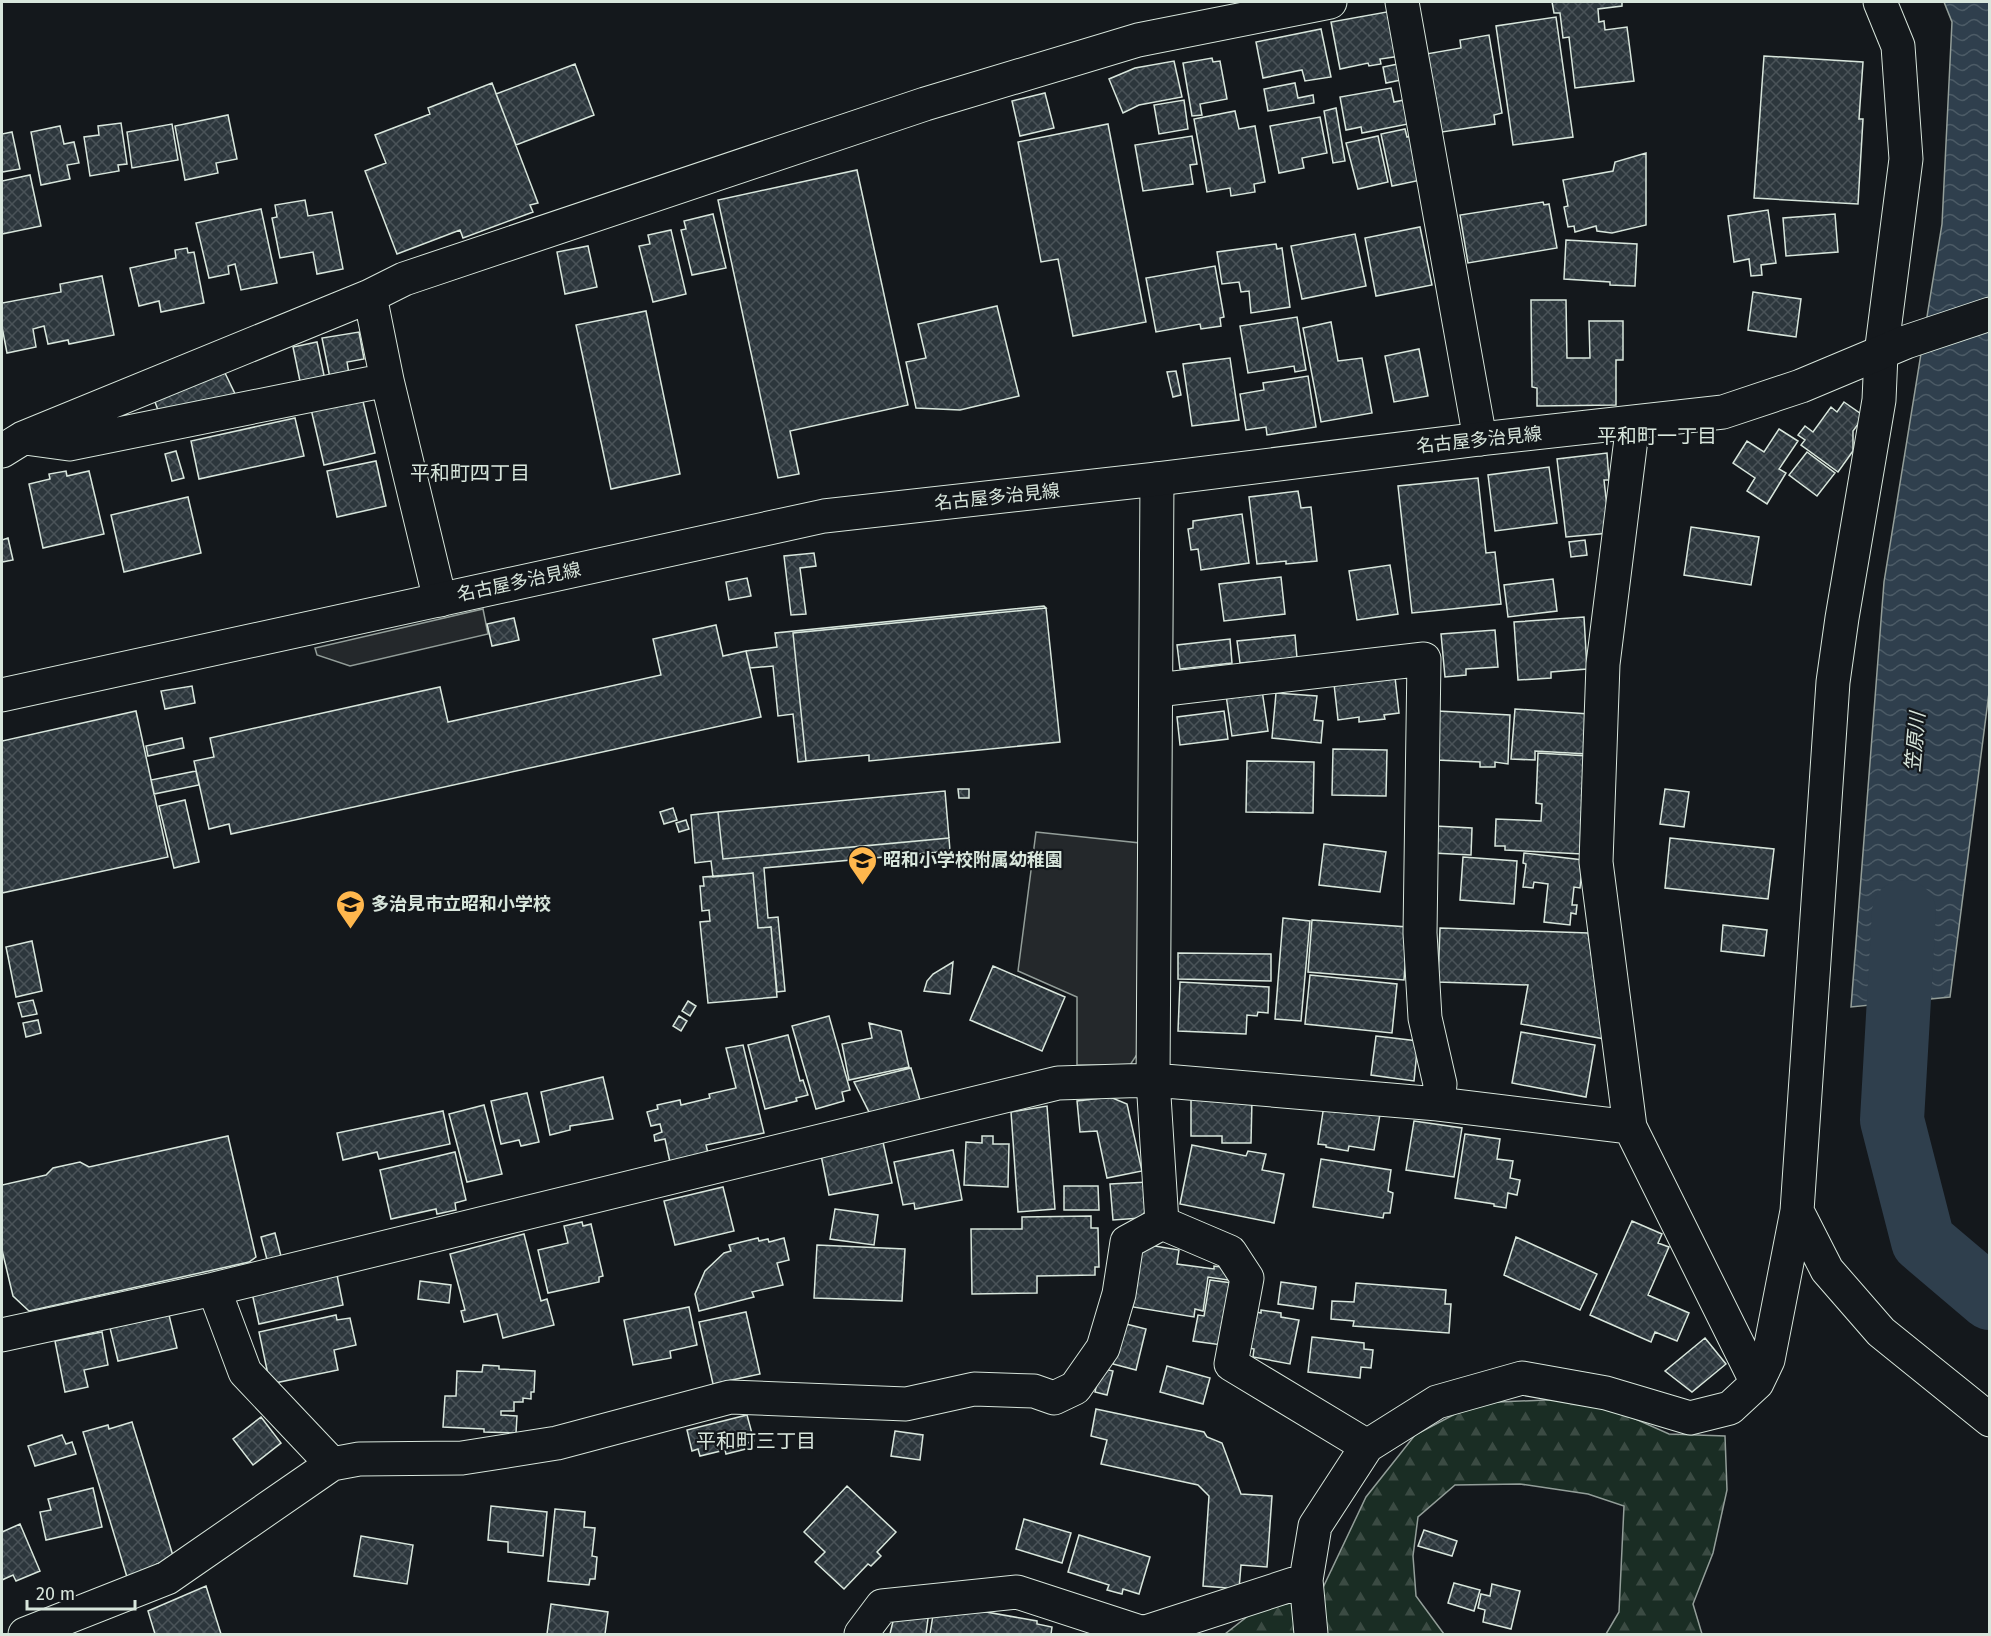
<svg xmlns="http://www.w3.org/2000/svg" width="1991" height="1636" font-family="'Fira Sans','Noto Sans JP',sans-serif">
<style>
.forest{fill:url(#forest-firs);stroke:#939e99;stroke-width:1.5}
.parking{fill:#24282b;stroke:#939e99;stroke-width:1.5}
.water{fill:url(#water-waves);stroke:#939e99;stroke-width:1.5}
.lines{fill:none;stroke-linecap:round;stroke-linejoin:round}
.river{stroke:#2f3f4d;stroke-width:64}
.building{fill:url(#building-cross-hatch);stroke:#d8e6dc;stroke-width:1.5}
.minor-casing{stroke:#d8e6dc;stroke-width:35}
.major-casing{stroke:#d8e6dc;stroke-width:35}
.minor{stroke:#14181c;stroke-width:33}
.major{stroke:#14181c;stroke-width:33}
.labels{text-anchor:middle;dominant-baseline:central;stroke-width:4.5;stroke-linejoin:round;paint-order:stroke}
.street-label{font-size:18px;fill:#d8e6dc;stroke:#14181c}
.poi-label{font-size:18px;font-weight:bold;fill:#d8e6dc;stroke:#14181c;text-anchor:start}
.neighbourhood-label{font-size:20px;fill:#d8e6dc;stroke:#14181c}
.water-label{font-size:20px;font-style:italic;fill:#d8e6dc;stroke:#14181c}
</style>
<defs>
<pattern id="forest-firs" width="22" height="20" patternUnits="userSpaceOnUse" patternTransform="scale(1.5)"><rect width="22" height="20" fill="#1a2d24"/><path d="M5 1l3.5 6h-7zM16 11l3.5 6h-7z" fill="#3b4b43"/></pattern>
<pattern id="water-waves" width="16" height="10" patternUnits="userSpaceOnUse" patternTransform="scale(1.5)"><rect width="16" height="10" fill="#2f3f4d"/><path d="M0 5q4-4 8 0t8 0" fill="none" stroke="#4c5b66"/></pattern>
<pattern id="building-cross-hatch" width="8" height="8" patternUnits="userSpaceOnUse" patternTransform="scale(1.5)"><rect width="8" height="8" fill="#2c363c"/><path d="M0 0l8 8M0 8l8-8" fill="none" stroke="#4a5358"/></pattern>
</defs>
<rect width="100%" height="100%" fill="#14181c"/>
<!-- forest -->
<path class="forest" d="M1546 1400H1593L1669 1434 1725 1436 1727 1490 1713 1553 1693 1604 1702 1634H1606L1619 1612 1624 1506 1588 1494 1520 1484 1455 1485 1418 1517 1413 1556 1416 1596 1444 1634H1225L1257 1609 1318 1598 1366 1497 1415 1435 1476 1403Z"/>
<!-- parking -->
<path class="parking" d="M483 609 488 634 350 666 317 655 315 648Z
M1036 832 1140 843V1050L1130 1065H1077V997L1018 971Z"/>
<!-- water -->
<path class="water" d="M1944 2H1989L1990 685 1950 997 1851 1007 1884 582 1942 224 1952 22Z"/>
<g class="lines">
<!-- river -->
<path class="river" d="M1904 912 1892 1120 1923 1241 1990 1298"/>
</g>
<!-- building -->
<path class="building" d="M1552 2H1622V6L1598 9 1599 22 1604 21 1605 30 1627 27 1634 81 1575 88 1569 37 1563 38 1560 13H1554Z
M1392 11 1400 56 1380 59 1381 64 1369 66 1368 63 1340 69 1331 22Z
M1556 17 1573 137 1513 145 1496 26Z
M1321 29 1331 77 1305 81 1302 70 1263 78 1256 42Z
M1489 35 1502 113 1494 115 1495 124 1442 132 1426 54 1461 48 1460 40Z
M1764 56 1863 62 1859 119H1863L1858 204 1754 198Z
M1212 58 1213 62 1220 61 1227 99 1200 104 1202 115 1192 116 1183 63Z
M1174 61 1182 97 1139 105 1123 113 1109 79 1135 68Z
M1403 63 1406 79 1386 83 1383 67Z
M575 64 594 115 516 145 496 94Z
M492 83 538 203 530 205 533 212 463 238 460 230 397 254 365 171 386 163 375 135 430 114 428 108Z
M1295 83 1298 98 1313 95 1314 103 1268 111 1264 89Z
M1391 88 1394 102 1409 99 1413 123 1362 133 1361 127 1346 130 1340 97Z
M1045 93 1054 128 1020 136 1012 101Z
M1184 100 1188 129 1159 134 1154 105Z
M1336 108 1345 161 1333 163 1324 111Z
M1235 111 1239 129 1255 126 1265 182 1254 184 1255 192 1231 196 1230 188 1207 192 1194 119Z
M228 115 237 159 216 163 218 173 185 180 175 126Z
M1320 117 1327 153 1302 158 1304 168 1279 173 1270 126Z
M121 123 127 164 118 165 119 171 90 176 84 137 99 135 98 126Z
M172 124 178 160 132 168 127 132Z
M1108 124 1146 322 1073 336 1058 259 1041 262 1018 142Z
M60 126 64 144 74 142 79 163 67 165 70 179 41 185 31 132Z
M1405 129 1407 137 1412 136 1421 180 1392 186 1381 134Z
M12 132 20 169 2 172V134Z
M1192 136 1197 164 1190 165 1193 184 1143 191 1135 145Z
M1378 136 1388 182 1358 189 1346 143Z
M1646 153V225L1612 233 1597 231 1596 226 1575 232 1574 226 1568 227 1564 207 1568 206 1563 180 1613 171 1615 162Z
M857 170 908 405 790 431 799 474 778 478 718 200Z
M30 175 41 226 2 234V181Z
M305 200 308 216 332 212 343 269 317 274 313 252 280 258 272 218 277 217 275 205Z
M1543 202 1544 205 1549 204 1557 248 1468 263 1460 215Z
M261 209 277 283 241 290 235 264 228 266 229 274 209 278 196 223Z
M1768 210 1776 263 1761 265 1762 275 1751 276 1749 259 1734 262 1728 216Z
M713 214 726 268 692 275 681 230 686 229 684 221Z
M1835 214 1838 252 1786 256 1783 218Z
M1420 227 1432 285 1376 296 1365 238Z
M671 230 686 294 653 302 639 246 650 244 648 235Z
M1355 234 1366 286 1302 299 1291 246Z
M1566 240 1637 244 1635 286 1610 285V282L1564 279Z
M1276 244 1277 249 1282 248 1290 307 1251 313 1249 291 1241 292 1239 282 1222 284 1217 252Z
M588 246 597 287 565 294 557 252Z
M187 248 188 253 194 252 204 303 161 312 159 301 139 306 130 268 176 258 175 250Z
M1215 266 1224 317 1220 318 1221 326 1201 329 1200 324 1156 332 1146 278Z
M102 276 114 335 69 344 68 340 48 344 44 326 33 329 36 347 7 353 2 327V303L61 292 60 284Z
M1753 292 1801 299 1796 337 1748 330Z
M1531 300H1566L1567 358H1590L1589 321H1623V360H1616V405L1537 406V388L1532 387Z
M997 306 1019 396 960 410 916 408 906 362 926 358 918 324Z
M646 311 680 474 611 489 576 325Z
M1297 317 1306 370 1295 372 1294 366 1248 373 1240 326Z
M1331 322 1338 361 1362 358 1372 413 1321 422 1303 328Z
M359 332 364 359 347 362 349 374 330 378 322 338Z
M317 342 325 380 301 386 293 347Z
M1419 349 1428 396 1394 402 1385 356Z
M1230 358 1239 420 1192 426 1183 364Z
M1176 371 1181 395 1173 397 1167 372Z
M225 373 238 400 160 416 154 399Z
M1308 376 1316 427 1267 435 1266 427 1246 430 1240 394 1264 390 1263 383Z
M362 397 375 453 324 465 311 409Z
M1844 402 1864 416 1853 431V451L1838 472 1801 445 1805 440 1798 435 1805 426 1813 432 1831 407 1837 412Z
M295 418 304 456 199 479 191 441Z
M1779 429 1798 441 1779 469 1786 473 1767 504 1747 491 1755 478 1733 463 1747 441 1764 452Z
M176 451 184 478 172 481 165 454Z
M1807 452 1835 473 1817 496 1789 475Z
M1607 453 1609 480H1604L1610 533 1566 537 1557 459Z
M376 461 386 506 337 517 327 471Z
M1549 467 1557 523 1495 531 1488 475Z
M66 471 67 476 89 471 104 534 43 548 29 484 50 479 49 474Z
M1478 478 1486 553 1495 552 1501 604 1412 613 1398 486Z
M1298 491 1301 508 1311 507 1317 561 1286 564V561L1257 564 1249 497Z
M188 497 201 553 124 572 111 515Z
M1242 514 1249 563 1201 570 1198 549 1191 550 1188 529 1193 528V521Z
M1691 527 1759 537 1751 585 1684 575Z
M8 538 13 560 2 562V540Z
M1585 540 1587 555 1571 557 1569 542Z
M814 553 816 566 800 568 806 614 791 615 784 556Z
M1390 565 1398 614 1357 620 1349 571Z
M1281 577 1285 614 1224 621 1219 584Z
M747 578 751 596 729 600 726 582Z
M1553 579 1557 611 1508 617 1504 585Z
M1044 606 1046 608 793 633 806 761 798 762 793 714 778 716 773 666 750 668 746 651 777 647 775 633Z
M1046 608 1060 742 869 761V755L806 761 793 633Z
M1584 617 1587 669 1551 672V678L1518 680 1514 622Z
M514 618 519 640 492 646 487 624Z
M716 625 723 656 746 651 761 717 231 834 229 824 209 829 194 761 214 757 210 738 440 687 448 722 661 675 653 639Z
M1495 630 1498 667 1466 669V675L1445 677 1441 634Z
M1295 635 1297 658 1240 663 1237 641Z
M1230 639 1232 663 1180 669 1177 645Z
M1395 677 1399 713 1384 715 1385 719 1359 722V717L1338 720 1334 684Z
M192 686 195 703 165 709 161 691Z
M1262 690 1268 731 1232 736 1226 695Z
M1276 693 1317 696 1314 720 1323 721 1321 743 1272 738Z
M1515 709 1589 714 1587 754 1535 751V760L1511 759Z
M136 711 168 857 2 893V741Z
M1224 711 1228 739 1180 745 1177 717Z
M1438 711 1510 715 1508 764 1495 762V767H1480V762L1436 760Z
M182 738 184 748 148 756 146 746Z
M1333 749 1387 750 1386 796 1332 795Z
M1538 753 1588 756 1582 854 1505 850V846H1495L1496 819 1541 821 1542 804 1536 803Z
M1247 761 1314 762 1313 813 1246 812Z
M196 771 199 785 154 794 151 780Z
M958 789H969V798H959Z
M1665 789 1689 792 1684 827 1660 824Z
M945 791 949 838 723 859 718 812Z
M185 800 199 862 174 868 159 806Z
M673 808 677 820 664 824 660 812Z
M718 812 723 859 949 838 950 851 764 868 768 918 778 917 785 991 777 992 771 927 758 928 753 873 713 877 711 861 695 863 691 815Z
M686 820 689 829 679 832 676 823Z
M1435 826 1472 828 1471 855 1433 853Z
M1670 838 1774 849 1768 899 1665 888Z
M1324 844 1386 852 1380 892 1319 885Z
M1524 853 1583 860 1580 888 1574 887 1572 905H1577L1576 914 1571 913 1570 925 1544 922 1548 884 1534 882 1533 888 1523 887 1526 864 1523 863Z
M1463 857 1517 861 1514 904 1460 900Z
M753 873 758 928 771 927 777 997 708 1003 700 922 710 921 709 910 702 911 700 886H704L703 877Z
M1283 918 1310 921 1301 1021 1275 1019Z
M1312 920 1408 927 1404 980 1308 972Z
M1723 925 1767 930 1764 956 1721 951Z
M1440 928 1588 933 1605 1039 1521 1024 1528 985 1438 982Z
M32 941 42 991 16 997 6 947Z
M1178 953 1271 954V981L1178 979Z
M953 962 950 994 924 991 927 981 933 974Z
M993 966 1065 997 1042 1051 970 1020Z
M1310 975 1397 984 1392 1033 1305 1024Z
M1180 982 1269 987 1268 1013 1258 1012 1257 1016 1247 1015 1246 1034 1178 1031Z
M33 1000 37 1014 22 1017 18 1003Z
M688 1001 696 1006 690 1016 682 1011Z
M679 1016 687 1021 681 1031 673 1026Z
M829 1016 850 1090 842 1092 844 1101 816 1109 792 1026Z
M38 1020 41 1033 26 1037 23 1023Z
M869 1023 901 1031 909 1067 849 1080 842 1044 872 1038Z
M1521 1032 1595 1045 1586 1097 1512 1083Z
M788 1035 800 1081 803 1080 808 1095 796 1098 797 1101 765 1109 748 1045Z
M1376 1036 1418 1041 1414 1081 1371 1075Z
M743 1045 764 1133 706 1145 708 1153 670 1162 665 1139 655 1141 654 1135 662 1132 660 1124 651 1126 647 1112 658 1109 657 1105 680 1100 681 1105 710 1098 709 1094 736 1088 726 1048Z
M911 1068 920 1100 870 1114 854 1082Z
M603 1077 613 1119 570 1126V1130L550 1135 541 1092Z
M527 1093 539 1142 521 1146 519 1140 501 1144 491 1101Z
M1110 1097 1127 1104 1142 1171 1107 1178 1097 1131 1080 1132 1077 1101Z
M1191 1099H1252L1251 1143H1222V1136H1191Z
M484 1105 502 1174 467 1182 449 1114Z
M1324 1105 1380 1114 1374 1150 1349 1146 1348 1151 1326 1147V1145L1318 1144Z
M1047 1106 1055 1209 1018 1212 1011 1112Z
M443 1111 450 1144 379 1159 377 1152 343 1160 337 1133Z
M1414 1121 1462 1128 1454 1177 1406 1170Z
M1465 1134 1500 1139 1497 1159 1513 1161 1510 1178 1520 1180 1517 1195 1508 1193 1506 1208 1494 1206V1204L1455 1198Z
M228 1136 256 1257 249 1262 29 1311 13 1296 2 1250V1185L46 1175 53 1168 80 1162 89 1167Z
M982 1136H993V1144H1009L1008 1187 964 1185 966 1142 982 1143Z
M883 1142 892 1183 829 1195 821 1155Z
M1192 1145 1246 1156 1248 1151 1266 1154 1262 1170 1284 1174 1274 1223 1180 1204Z
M953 1150 962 1200 915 1209 914 1203 903 1205 894 1162Z
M455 1152 466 1200 455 1203 456 1210 437 1214 436 1209 391 1219 380 1170Z
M1321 1159 1391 1170 1388 1191 1393 1193 1390 1213H1384L1383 1218 1313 1207Z
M1149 1182 1150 1204 1141 1218 1113 1220 1110 1184Z
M1064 1186H1098L1099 1210H1064Z
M723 1187 734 1231 675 1245 664 1201Z
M835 1209 878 1215 874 1245 830 1239Z
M1091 1216V1228H1098L1099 1267H1095V1275L1037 1276V1293L972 1294 971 1229H1022V1217Z
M1632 1221 1662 1234 1658 1243 1669 1247 1648 1295 1689 1313 1677 1341 1655 1332 1651 1342 1590 1315Z
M582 1222 583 1226 591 1224 603 1276 599 1277V1282L548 1293 538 1250 568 1243 564 1226Z
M275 1233 283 1264 269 1267 261 1237Z
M524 1234 541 1301 547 1299 554 1325 503 1338 497 1314 464 1322 461 1311 465 1310 450 1254Z
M1516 1237 1597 1274 1580 1310 1504 1275Z
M758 1238 759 1241 768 1239 769 1242 784 1238 789 1260 777 1263 783 1285 752 1292 754 1297 699 1311 695 1294 705 1271 724 1253 731 1251 729 1245Z
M1143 1244 1179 1250 1177 1264 1214 1269V1266L1230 1268 1228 1280 1208 1277 1203 1311 1195 1309 1194 1317 1133 1307Z
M817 1245 905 1249 902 1301 814 1298Z
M337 1275 343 1305 259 1324 252 1293Z
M1210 1280 1232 1283 1222 1345 1193 1341 1198 1315 1204 1316Z
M420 1281 451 1285 449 1303 418 1299Z
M1281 1282 1316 1287 1313 1309 1278 1304Z
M1356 1283 1446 1290 1445 1304H1451L1449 1333 1353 1326 1354 1321 1331 1319 1332 1301 1354 1302Z
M689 1307 697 1345 670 1351 671 1358 633 1365 624 1320Z
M1261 1310 1281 1313V1317L1299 1320 1290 1364 1253 1357 1254 1349 1245 1347 1252 1311 1261 1313Z
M746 1312 760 1374 713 1384 699 1322Z
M169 1315 177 1348 118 1361 110 1328Z
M336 1315 337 1320 350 1318 356 1345 334 1350 338 1370 270 1384 259 1332Z
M1122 1323 1146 1329 1136 1370 1113 1364Z
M102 1332 108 1365 84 1370 88 1387 65 1392 55 1341Z
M1312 1337 1364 1343V1349L1373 1350 1371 1368 1361 1367 1360 1378 1308 1372Z
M1705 1338 1726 1364 1692 1392 1665 1371Z
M483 1365 499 1366V1369L535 1371 534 1392H531V1399L523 1398V1402H514V1411H501V1415L517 1416 516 1433 484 1432V1429L443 1427 445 1396H456L457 1371 482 1372Z
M1167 1366 1210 1378 1203 1404 1160 1392Z
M1100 1368 1113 1371 1107 1395 1095 1392Z
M1096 1409 1204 1432 1207 1437 1222 1443 1241 1494 1272 1496 1267 1567 1241 1565 1239 1589 1203 1586 1209 1496 1198 1485 1101 1464 1107 1440 1091 1436Z
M747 1415 754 1441 744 1444 746 1449 726 1454 725 1450 700 1456 698 1449 692 1451 687 1430Z
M261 1417 281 1443 253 1465 233 1439Z
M132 1422 174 1559 157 1564 158 1568 127 1577 83 1432 108 1425 109 1429Z
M895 1431 923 1435 920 1460 891 1456Z
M62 1435 66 1444 72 1442 76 1454 35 1466 28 1446Z
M847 1486 896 1532 877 1552 881 1556 871 1566 868 1564 844 1589 815 1562 825 1552 804 1532Z
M93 1488 102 1527 46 1540 40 1512 51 1510 48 1499Z
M491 1506 547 1512 543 1556 508 1552V1542L488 1540Z
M555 1509 585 1512 584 1527 595 1528 592 1556 597 1557 595 1579H590L589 1585 548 1581Z
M1024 1519 1071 1533 1062 1563 1016 1549Z
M20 1524 40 1571 16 1581 13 1575 2 1580V1532Z
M1424 1530 1457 1541 1452 1556 1418 1546Z
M1079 1535 1150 1557 1139 1594 1123 1589 1122 1594 1107 1590 1109 1585 1068 1572Z
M361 1536 413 1545 407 1584 354 1576Z
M1454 1583 1480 1590 1474 1611 1448 1603Z
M1492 1584 1520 1591 1511 1629 1483 1622 1485 1610 1478 1608 1481 1594 1490 1596Z
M206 1586 221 1634H155L148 1611Z
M551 1604 608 1612 605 1634H547Z
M958 1607 1037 1621V1624L1052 1627 1051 1634H930L934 1609Z
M929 1611 926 1634H890L894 1617Z"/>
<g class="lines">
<defs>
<path id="minor" d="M1402 2 1480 439
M1880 2 1898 46 1906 159 1881 354 1879 400 1842 618 1833 682 1797 1211 1827 1270 1881 1332 1990 1420
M370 296 387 380 440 600
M1633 423 1603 664 1596 862 1630 1127 1757 1383
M25 438 69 444 387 380
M2 451 23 438 370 296 404 279 925 104 1138 40 1330 2
M1157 690 1424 659 1420 933 1425 1018 1440 1084 1438 1104
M1162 1223 1230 1252 1247 1278 1231 1364 1367 1446
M214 1289 245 1372 332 1464 359 1459 462 1458 557 1443 730 1397 906 1404 974 1389 1034 1391 1054 1398 1075 1388 1103 1348 1119 1294 1127 1242 1162 1223 1153 1080 1157 479
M2 1335 214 1289 1058 1083 1153 1080 1438 1104 1630 1127
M25 1634 167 1578 332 1464
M861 1634 882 1606 1017 1592 1143 1633 1306 1580
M1311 1634 1306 1580 1315 1526 1367 1446 1437 1402 1522 1378 1606 1393 1690 1418 1730 1408 1757 1383 1768 1360 1797 1211"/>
<path id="major" d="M2 695 824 516 1157 479 1480 439 1723 412 1801 386 1906 342 1990 314"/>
</defs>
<!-- minor casing -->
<use href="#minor" class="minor-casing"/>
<!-- major casing -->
<use href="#major" class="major-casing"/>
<!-- minor -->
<use href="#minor" class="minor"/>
<!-- major -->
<use href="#major" class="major"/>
</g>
<!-- icons -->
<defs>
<symbol id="school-pin" viewBox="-11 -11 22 30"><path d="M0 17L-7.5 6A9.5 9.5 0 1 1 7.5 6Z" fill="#ffb74d" stroke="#14181c"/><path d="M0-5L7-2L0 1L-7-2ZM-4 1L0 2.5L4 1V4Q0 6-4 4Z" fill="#111"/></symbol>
</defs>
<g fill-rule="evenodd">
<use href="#school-pin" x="846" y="844" width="33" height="45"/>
<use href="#school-pin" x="334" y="888" width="33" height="45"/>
</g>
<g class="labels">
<!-- street labels -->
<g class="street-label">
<text transform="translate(1479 440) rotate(-6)">名古屋多治見線</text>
<text transform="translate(997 497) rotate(-6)">名古屋多治見線</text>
<text transform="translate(519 582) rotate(-12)">名古屋多治見線</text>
</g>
<!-- poi labels -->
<g class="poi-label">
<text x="883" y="860">昭和小学校附属幼稚園</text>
<text x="371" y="904">多治見市立昭和小学校</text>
</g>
<!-- neighbourhood labels -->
<g class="neighbourhood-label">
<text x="1657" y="436">平和町一丁目</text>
<text x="470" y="473">平和町四丁目</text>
<text x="756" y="1441">平和町三丁目</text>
</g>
<!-- water labels -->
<g class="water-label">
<text transform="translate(1915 742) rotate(-85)">笠原川</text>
</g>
</g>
<!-- border -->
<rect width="1991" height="1636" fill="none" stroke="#d8e6dc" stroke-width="6"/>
<!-- scale -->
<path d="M27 1600v9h108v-9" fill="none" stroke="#d8e6dc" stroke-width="3"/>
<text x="36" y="1600" font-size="18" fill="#d8e6dc" stroke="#14181c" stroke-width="4.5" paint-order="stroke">20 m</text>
</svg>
